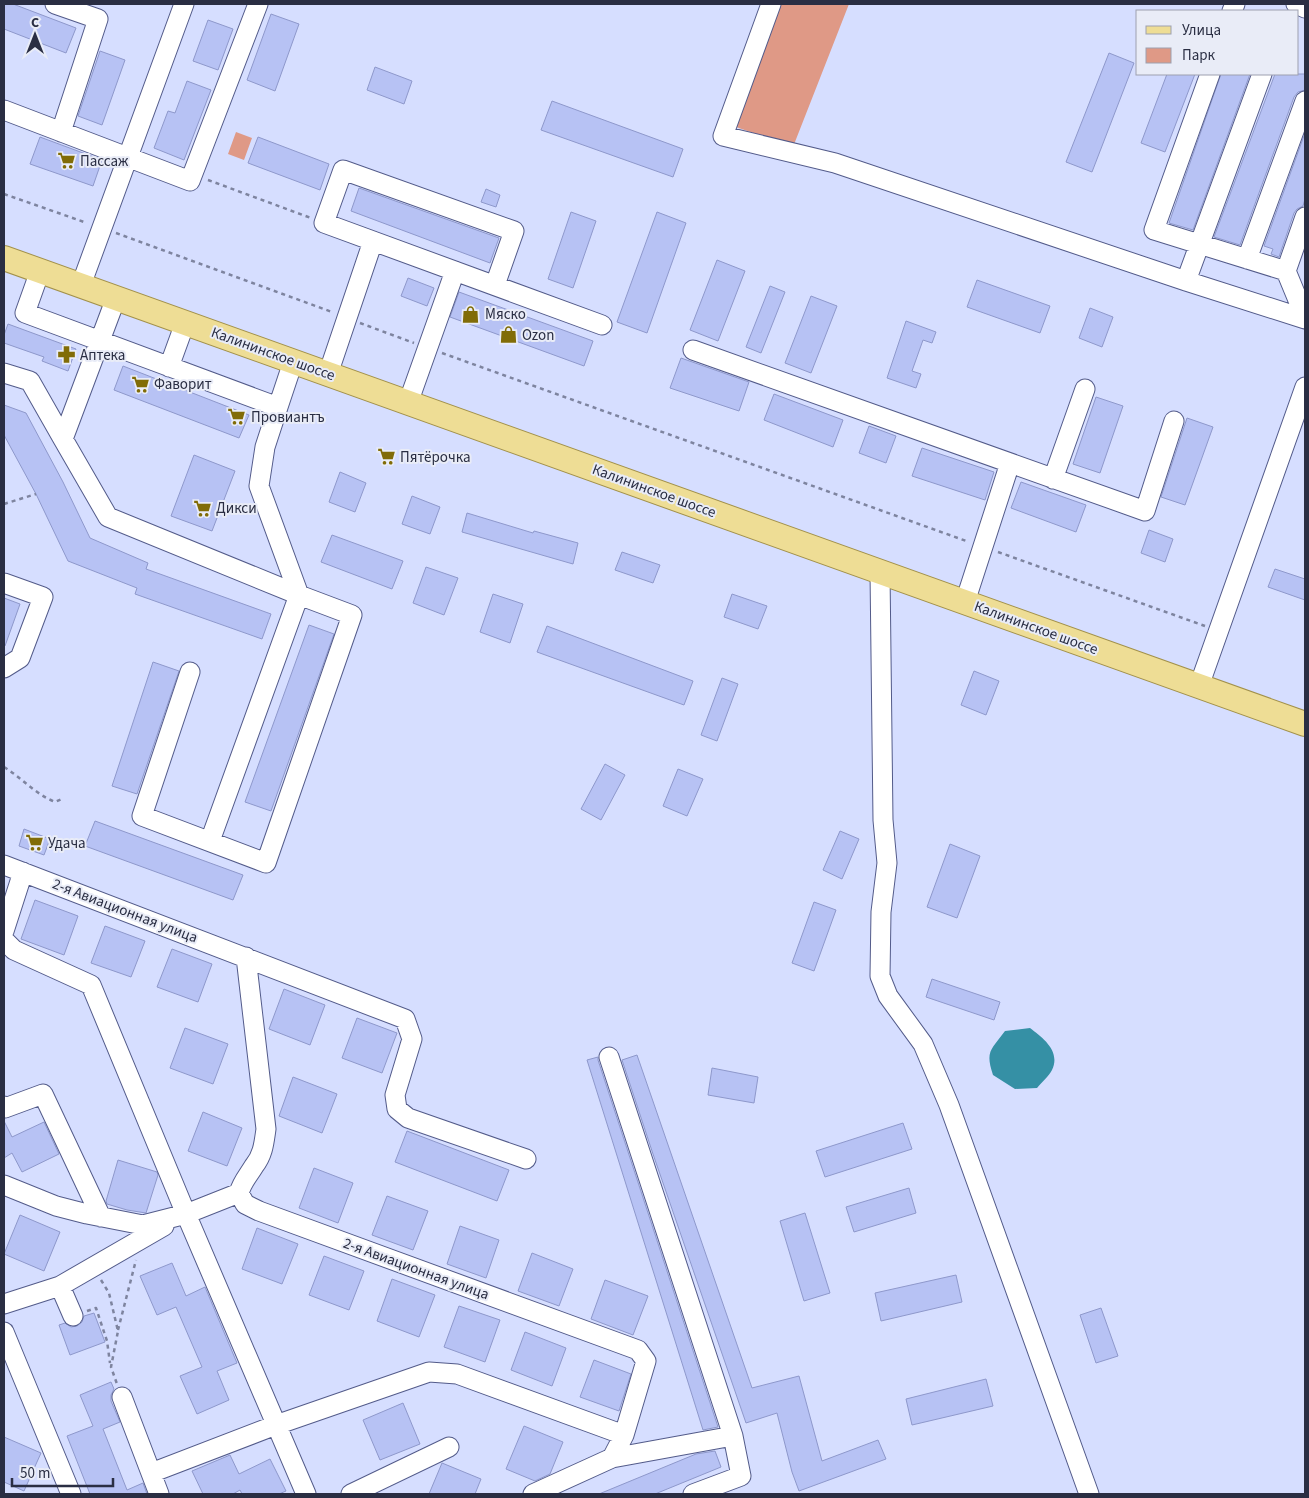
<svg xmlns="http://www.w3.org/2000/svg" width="1309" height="1498" font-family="'Source Sans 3',sans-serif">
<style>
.green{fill:#df9986}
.water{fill:#3590a5}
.building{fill:#b7c2f4;stroke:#8e98cb}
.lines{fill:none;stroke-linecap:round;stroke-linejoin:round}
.minor-casing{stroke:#535b8a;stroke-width:21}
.major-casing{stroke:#a2914b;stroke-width:26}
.path{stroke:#7e849f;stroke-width:2.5;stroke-dasharray:4 4;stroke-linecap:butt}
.minor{stroke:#fff;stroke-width:19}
.major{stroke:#eedd95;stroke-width:24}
.labels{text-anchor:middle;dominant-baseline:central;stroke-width:4;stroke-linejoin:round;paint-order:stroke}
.poi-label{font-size:15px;fill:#2a2e43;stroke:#e9ecf7;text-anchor:start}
.street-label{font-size:15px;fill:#2a2e43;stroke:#e9ecf7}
</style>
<rect width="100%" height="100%" fill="#d6deff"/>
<!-- green -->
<path class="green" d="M781 4H849L793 147 736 127Z
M236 132 252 138 244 160 228 154Z"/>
<!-- water -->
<path class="water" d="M1030 1028C1043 1038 1061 1051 1052 1070 1049 1076 1042 1082 1037 1088L1015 1089 993 1075C985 1051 991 1050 1005 1031Z"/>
<!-- building -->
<path class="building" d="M4 4H13L76 28 66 53 4 29Z
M271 14 299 24 275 91 247 80Z
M208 20 233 29 218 70 193 61Z
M100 51 125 60 102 125 78 116Z
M1109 53 1134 63 1092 172 1066 162Z
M375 67 412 81 404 104 367 90Z
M1167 74H1195L1165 152 1141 143Z
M1221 74H1250L1193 230 1169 223Z
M1275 74H1305V90L1298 92 1294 97 1240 245 1214 237Z
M187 81 211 90 184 160 154 148 168 111 175 113Z
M552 101 683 149 673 177 541 130Z
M1305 133V199L1303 206 1297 209 1294 213 1279 257 1271 254 1273 249 1264 246Z
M40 137 102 160 93 186 30 164Z
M258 137 329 164 320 190 248 163Z
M359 188 499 238 490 263 351 211Z
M486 189 500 195 496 207 481 202Z
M571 212 596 221 573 288 548 279Z
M657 212 686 223 647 333 617 322Z
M717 260 745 271 718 341 690 330Z
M408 278 434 288 427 306 401 296Z
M977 280 1050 306 1040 333 967 307Z
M770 286 785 292 761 353 746 347Z
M459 292 593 341 584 366 450 317Z
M811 296 837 306 811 373 785 363Z
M1090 308 1113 317 1102 347 1079 338Z
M906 321 936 332 932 343 923 340 912 371 921 374 916 388 887 378Z
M8 324 76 349 68 371 42 361 44 357 4 343V335Z
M681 358 749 382 739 411 670 388Z
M123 366 249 415 239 438 114 390Z
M774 394 843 420 833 447 764 420Z
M1096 397 1123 406 1100 473 1073 464Z
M4 405 26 413 63 482 90 538 148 563 146 569 271 614 262 639 135 594 137 588 68 561 36 494 4 435Z
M1187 418 1213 427 1185 505 1161 497Z
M869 426 896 436 886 463 859 453Z
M922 448 994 472 985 500 912 476Z
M194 455 235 471 212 531 171 516Z
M340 472 366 483 355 512 329 502Z
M1021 482 1086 505 1076 532 1011 508Z
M412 496 440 507 430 534 402 524Z
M467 513 533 533 534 531 578 543 573 564 462 532Z
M1149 530 1173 539 1165 562 1141 553Z
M332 535 403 561 392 589 321 562Z
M622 552 660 565 653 583 615 570Z
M426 567 458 578 444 615 413 603Z
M1275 569 1305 579V600L1268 587Z
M493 594 523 604 510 643 480 632Z
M732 594 767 606 758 629 724 617Z
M4 598 20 604 5 646H4Z
M309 625 334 634 271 811 245 802Z
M547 626 693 681 684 705 537 652Z
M153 662 179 671 137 794 112 786Z
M974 671 999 681 986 715 961 705Z
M722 678 738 684 717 741 701 735Z
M605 764 625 775 601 820 581 809Z
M678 769 703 779 687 816 663 806Z
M95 821 243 875 233 900 85 846Z
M24 829 50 839 44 855 19 846Z
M840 831 859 839 842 879 823 870Z
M950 844 980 856 957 918 927 907Z
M35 900 78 916 64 955 21 939Z
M814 902 836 910 814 971 792 963Z
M105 926 145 941 131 977 91 963Z
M172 949 212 964 198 1002 157 987Z
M932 979 1000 1002 994 1020 926 997Z
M284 989 325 1005 310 1045 269 1029Z
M357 1018 397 1033 382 1073 342 1058Z
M185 1028 228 1044 213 1084 170 1068Z
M637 1055 752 1388 799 1376 822 1461 878 1440 886 1459 799 1491 792 1472 777 1413 746 1423 653 1154 622 1060Z
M598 1057V1060L718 1427 703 1430 587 1060Z
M712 1068 758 1077 754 1103 708 1095Z
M293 1077 337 1094 322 1133 279 1116Z
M203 1112 242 1128 227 1166 188 1151Z
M4 1121 12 1137 44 1122 59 1154 22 1172 12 1153 4 1158Z
M903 1123 912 1149 825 1177 816 1151Z
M407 1131 509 1170 497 1201 395 1162Z
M118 1160 157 1172 158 1175 146 1213 127 1210 107 1204 106 1201Z
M314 1168 353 1183 338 1223 299 1208Z
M909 1188 916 1213 854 1232 846 1207Z
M387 1196 428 1211 413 1250 372 1235Z
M805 1213 830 1293 804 1301 780 1221Z
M20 1215 60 1232 44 1271 4 1254Z
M460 1226 499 1240 486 1278 447 1264Z
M257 1228 298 1244 282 1284 242 1269Z
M532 1253 573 1269 559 1306 518 1291Z
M324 1256 364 1271 349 1310 309 1295Z
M172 1263 186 1296 205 1287 237 1363 217 1371 229 1400 197 1414 180 1376 202 1367 176 1307 157 1315 140 1276Z
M956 1275 962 1302 881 1321 875 1293Z
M392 1279 435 1295 419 1337 377 1321Z
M605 1280 648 1296 633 1335 591 1319Z
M459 1306 500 1320 485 1362 444 1347Z
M1101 1308 1118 1356 1096 1363 1080 1315Z
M94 1313 105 1342 70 1355 59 1325 65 1323 71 1327 77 1326 82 1322 84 1316Z
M525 1332 566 1348 552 1386 511 1370Z
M594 1360 631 1374 619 1411 580 1397Z
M986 1379 993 1406 912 1425 906 1399Z
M111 1382 114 1389 111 1395V1401L120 1422 103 1429 127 1490 143 1483 147 1494H90L67 1436 93 1426 80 1395Z
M403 1403 420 1444 380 1460 363 1420Z
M524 1426 563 1442 550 1474 535 1481 506 1469Z
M4 1437 41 1453 24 1491 4 1482Z
M715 1451 721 1467 655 1494H599L696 1454Z
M230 1455 239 1474 270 1459 286 1491 279 1494H242L240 1490 233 1494H203L192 1471Z
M442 1463 481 1479 475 1494H429Z"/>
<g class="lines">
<defs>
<path id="minor" d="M55 4 98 19 61 132
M771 4 723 136 835 163 1186 281 1305 319
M1296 4 1305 8
M1232 11 1235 4
M1210 74 1154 230 1286 271
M4 110 190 181 258 4
M1305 217 1286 271 1305 317
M1247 259 1305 101
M40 271 25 313 278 407 293 362
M1186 281 1262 74
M81 285 184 4
M495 285 514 231 343 170 324 223 602 325
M116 298 63 439 108 517 299 595 210 841
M693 350 1145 511 1174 421
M169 367 185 323
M4 373 30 381 63 439
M328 374 373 241
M408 403 455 271
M1053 479 1085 389
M880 572 883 820 887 863 881 912 880 976 888 996 923 1044 949 1105 1089 1494
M4 583 43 597 20 658 4 668
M965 602 1010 463
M190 672 142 816 266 863 352 615 299 595 259 486 265 447 278 407
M1199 686 1305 387
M4 865 405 1019 412 1039 395 1095 397 1109 408 1118 526 1159
M4 931 23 872
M4 940 14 950 91 985 186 1214 306 1494
M246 957 266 1129C264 1143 263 1155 254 1166 248 1176 242 1182 239 1193L245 1204 259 1211 638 1350 646 1361 624 1435 612 1458 533 1494
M609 1057 733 1436 741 1476 693 1494
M4 1106 5 1108 43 1094 101 1217
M4 1185 56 1206 87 1214 143 1225 186 1214 239 1193
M60 1286 73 1316
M4 1304 60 1286 164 1226
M4 1332 71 1494
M122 1397 159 1494
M612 1458 733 1436
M151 1473 276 1425 429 1372 457 1374 624 1435
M351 1494 449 1447"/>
<path id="major" d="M4 258 1305 724"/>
</defs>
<!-- minor casing -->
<use href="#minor" class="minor-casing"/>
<!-- major casing -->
<use href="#major" class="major-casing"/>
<!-- path -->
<path class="path" d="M208 180 311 218
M4 194 87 223
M116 233 332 312
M360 323 414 343
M442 353 969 542
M4 504 36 494
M998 552 1205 626
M4 767C22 778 35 794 55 802L64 798
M101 1280 109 1293 118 1331 111 1367 117 1384
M87 1311 96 1308 107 1341 110 1363
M118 1330 136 1260"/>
<!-- minor -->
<use href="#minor" class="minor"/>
<!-- major -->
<use href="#major" class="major"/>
</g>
<!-- icons -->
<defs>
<symbol id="supermarket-bare" viewBox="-9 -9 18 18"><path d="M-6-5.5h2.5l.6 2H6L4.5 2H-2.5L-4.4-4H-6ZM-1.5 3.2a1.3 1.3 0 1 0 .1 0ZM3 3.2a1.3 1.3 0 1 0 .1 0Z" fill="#816c07" stroke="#e9ecf7" stroke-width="2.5" paint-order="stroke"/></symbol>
<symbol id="shop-bare" viewBox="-9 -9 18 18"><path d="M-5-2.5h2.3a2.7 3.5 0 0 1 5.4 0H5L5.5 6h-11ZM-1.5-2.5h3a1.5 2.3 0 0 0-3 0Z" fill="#816c07" stroke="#e9ecf7" stroke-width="2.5" paint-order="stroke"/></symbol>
<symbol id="pharmacy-bare" viewBox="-9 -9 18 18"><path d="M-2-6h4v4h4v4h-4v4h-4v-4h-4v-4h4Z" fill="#816c07" stroke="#e9ecf7" stroke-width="2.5" paint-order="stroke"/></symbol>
</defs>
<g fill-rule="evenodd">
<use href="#supermarket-bare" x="54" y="148" width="25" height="25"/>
<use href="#shop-bare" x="458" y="302" width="25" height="25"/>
<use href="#shop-bare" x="496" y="322" width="25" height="25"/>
<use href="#pharmacy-bare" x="54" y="342" width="25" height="25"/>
<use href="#supermarket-bare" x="128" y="372" width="25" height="25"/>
<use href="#supermarket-bare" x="224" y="404" width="25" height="25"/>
<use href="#supermarket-bare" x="374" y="444" width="25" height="25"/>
<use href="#supermarket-bare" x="190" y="496" width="25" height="25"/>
<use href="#supermarket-bare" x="22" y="830" width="25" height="25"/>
</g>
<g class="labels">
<!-- poi labels -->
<g class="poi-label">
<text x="80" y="161">Пассаж</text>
<text x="485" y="314">Мяско</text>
<text x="522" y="335">Ozon</text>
<text x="80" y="355">Аптека</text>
<text x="154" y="384">Фаворит</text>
<text x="251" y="417">Провиантъ</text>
<text x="400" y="457">Пятёрочка</text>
<text x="216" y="508">Дикси</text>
<text x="48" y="843">Удача</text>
</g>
<!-- street labels -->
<g class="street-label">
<text transform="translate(273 354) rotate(20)">Калининское шоссе</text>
<text transform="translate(654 491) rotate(20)">Калининское шоссе</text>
<text transform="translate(1036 628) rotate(20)">Калининское шоссе</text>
<text transform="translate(125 911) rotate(21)">2-я Авиационная улица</text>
<text transform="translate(416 1269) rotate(20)">2-я Авиационная улица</text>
</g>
</g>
<!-- border -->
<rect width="1309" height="1498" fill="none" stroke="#2a2e43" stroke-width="10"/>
<!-- legend -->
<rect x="1136" y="10" width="162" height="65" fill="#e9ecf7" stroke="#9da0af"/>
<rect x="1146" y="26" width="25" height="8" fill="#eedd95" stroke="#9da0af"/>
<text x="1182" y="35" font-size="15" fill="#2a2e43">Улица</text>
<rect x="1146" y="48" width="25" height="15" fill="#df9986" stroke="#9da0af"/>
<text x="1182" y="60" font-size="15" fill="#2a2e43">Парк</text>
<!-- north arrow -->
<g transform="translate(35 35)" stroke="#e9ecf7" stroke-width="4" paint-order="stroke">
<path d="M0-4L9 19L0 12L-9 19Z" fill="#2a2e43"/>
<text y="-8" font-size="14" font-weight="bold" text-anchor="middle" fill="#2a2e43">С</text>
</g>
<!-- scale -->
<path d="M12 1478v8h101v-8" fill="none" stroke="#2a2e43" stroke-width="2.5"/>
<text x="20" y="1478" font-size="15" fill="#2a2e43" stroke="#e9ecf7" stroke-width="4" paint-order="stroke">50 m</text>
</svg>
